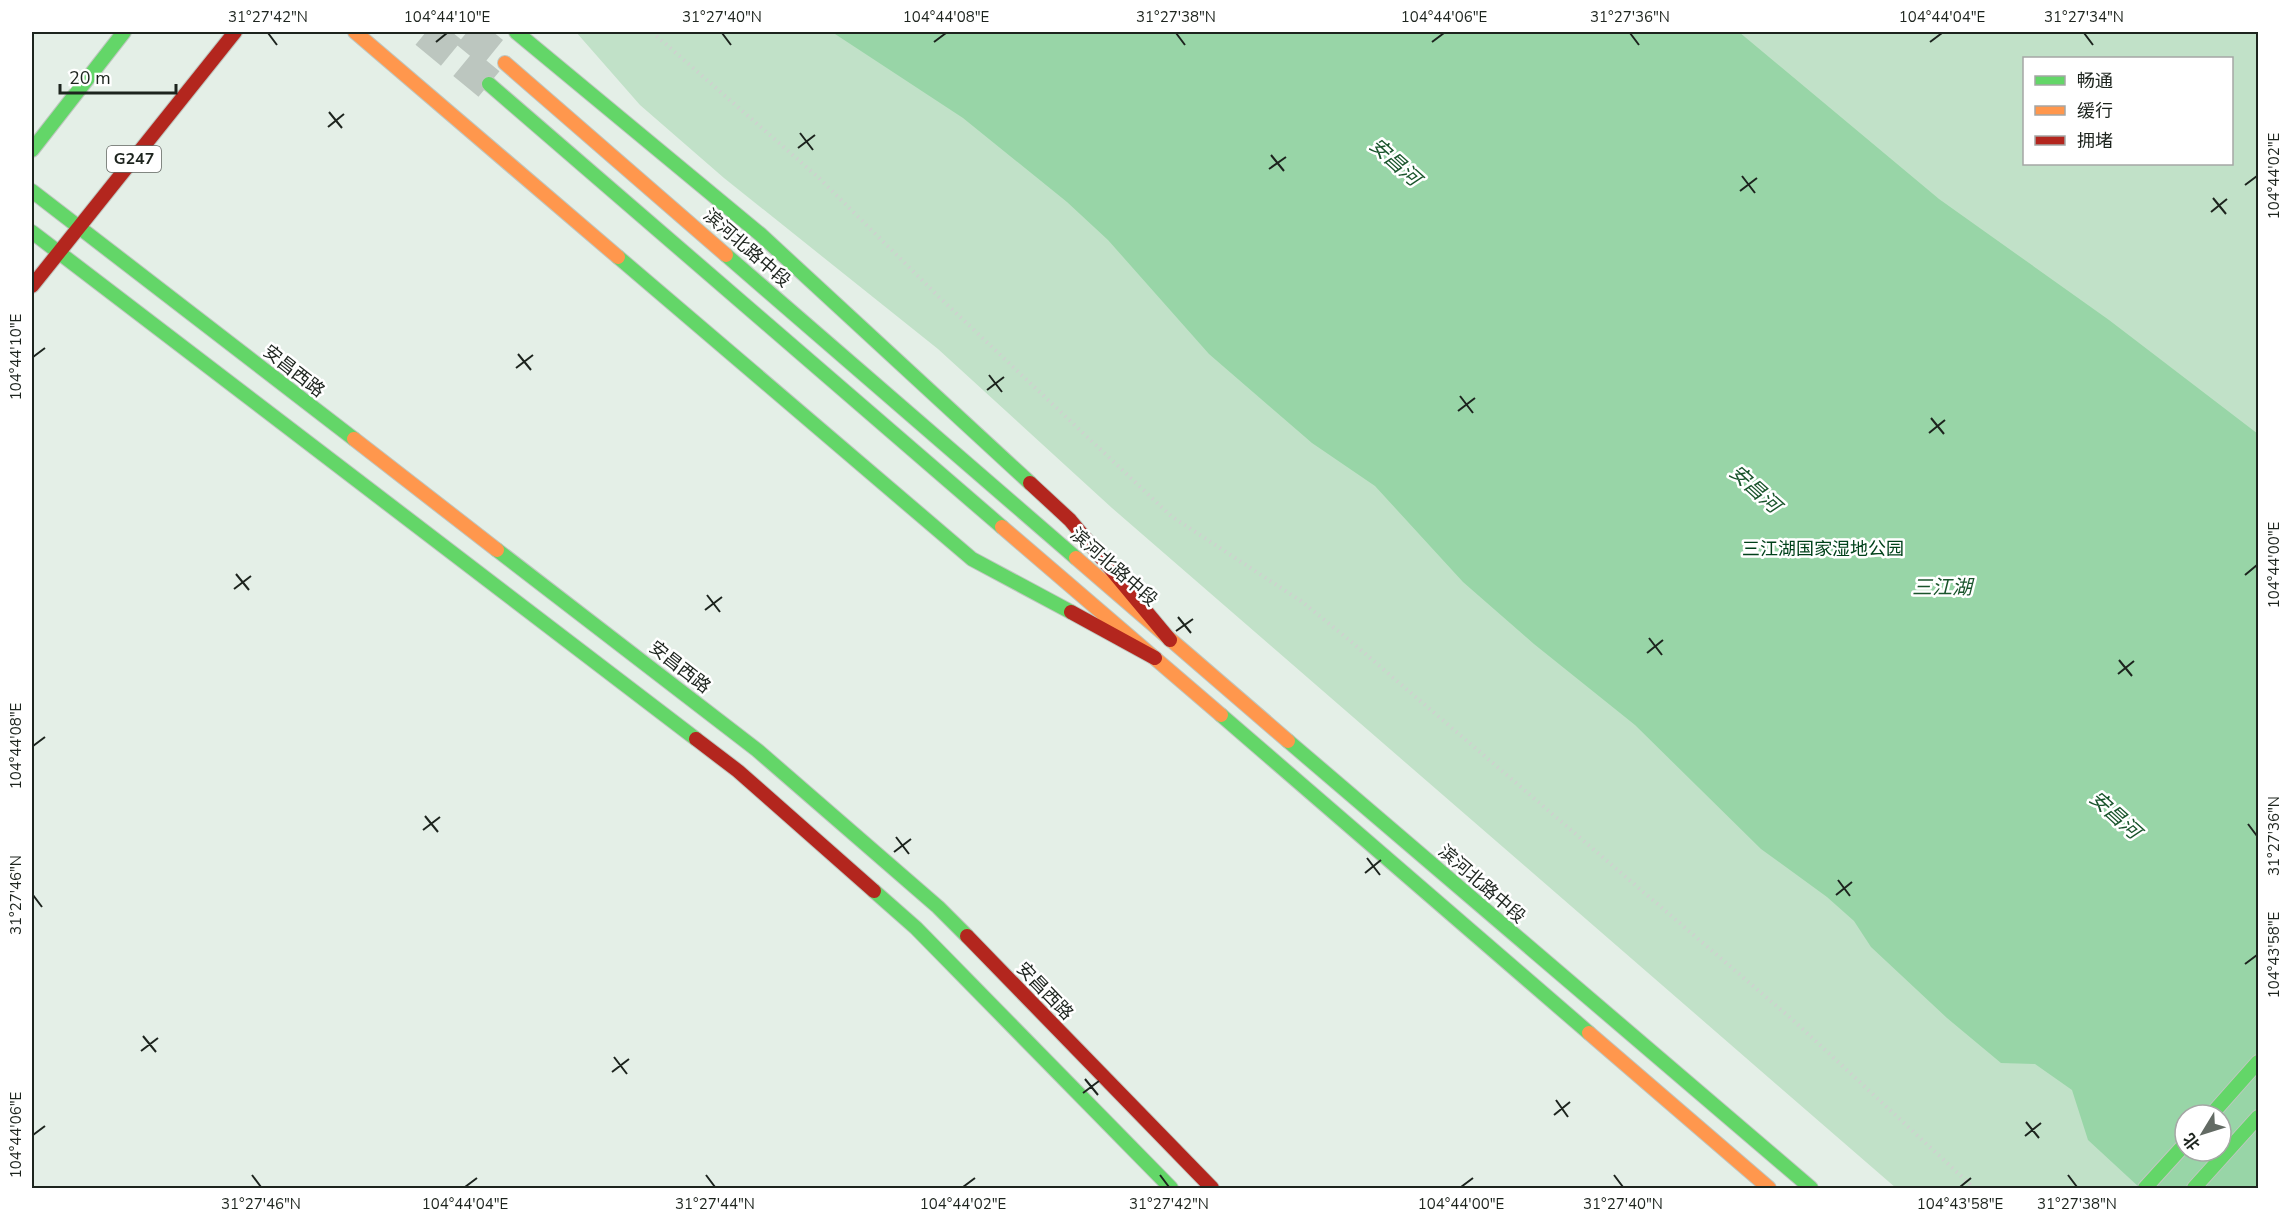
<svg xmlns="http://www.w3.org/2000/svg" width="2290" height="1220" font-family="'Nunito Sans','Noto Sans SC',sans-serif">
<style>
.green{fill:#c1e1c8;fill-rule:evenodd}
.water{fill:#98d5a7;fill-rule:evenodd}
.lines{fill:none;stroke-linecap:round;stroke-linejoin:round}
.secondary-tunnel{stroke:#bcc6bf;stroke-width:33;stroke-dasharray:33 16;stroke-linecap:butt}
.fast-casing{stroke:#bfc7c0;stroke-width:16}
.slow-casing{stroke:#bfc7c0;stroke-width:16}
.jam-casing{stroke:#bfc7c0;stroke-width:16}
.path{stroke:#cfd1cf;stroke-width:4;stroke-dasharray:1.5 4.5;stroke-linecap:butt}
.fast{stroke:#63d668;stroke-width:14}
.slow{stroke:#ff974d;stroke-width:14}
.jam{stroke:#b3261e;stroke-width:14}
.ticks{fill:none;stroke:#1d241e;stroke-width:2}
.labels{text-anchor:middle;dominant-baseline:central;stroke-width:5;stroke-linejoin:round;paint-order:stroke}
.shield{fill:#fff;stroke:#616662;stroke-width:1.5}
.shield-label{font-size:16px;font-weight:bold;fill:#1d241e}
.street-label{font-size:18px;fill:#1d241e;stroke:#fff}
.park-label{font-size:18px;fill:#00411a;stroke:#fff}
.water-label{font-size:20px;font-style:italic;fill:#19542b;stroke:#fff}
.neatline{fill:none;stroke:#1d241e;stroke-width:2}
.ticks-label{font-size:15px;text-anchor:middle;fill:#1d241e}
</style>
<rect width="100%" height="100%" fill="#e4efe7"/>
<!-- green -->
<path class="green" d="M576 32H2258V1188H1896L1112 508 938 349 724 178 640 105ZM2024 58H2232V164H2024ZM2185 1115H2221V1151H2185Z"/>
<!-- water -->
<path class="water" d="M832 32H1739L1939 199 2109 320 2258 434V1188H2140L2088 1140 2072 1090 2035 1064 2001 1063 1947 1018 1871 947 1854 921 1827 897 1761 849 1635 725 1534 644 1463 582 1375 486 1312 443 1209 354 1108 240 1067 202 963 118ZM2185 1115H2221V1151H2185Z"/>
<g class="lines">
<!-- secondary-tunnel -->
<path class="secondary-tunnel" d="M426 32 489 84
M467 32 505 63"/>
<defs>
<path id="fast" d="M516 32 760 234 1030 483
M489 84 1002 527
M32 150 124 32
M32 191 354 439
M32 232 696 739
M726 255 1076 558
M618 257 972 559 1071 612
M497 550 757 750 938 907 967 936
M1221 715 1589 1033
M1288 741 1811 1188
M874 891 916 928 1171 1188
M2211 1115 2258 1062
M2145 1188 2185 1144
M2194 1188 2258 1117"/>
<path id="slow" d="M355 32 618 257
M505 63 726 255
M354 439 497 550
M1002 527 1221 715
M1076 558 1288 741
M1589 1033 1769 1188"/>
<path id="jam" d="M32 286 235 32
M1030 483 1070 520 1170 640
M1071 612 1155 658
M696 739 738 771 874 891
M967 936 1212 1188"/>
</defs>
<!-- fast casing -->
<use href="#fast" class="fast-casing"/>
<!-- slow casing -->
<use href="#slow" class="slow-casing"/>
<!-- jam casing -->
<use href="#jam" class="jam-casing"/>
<!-- path -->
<path class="path" d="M652 32 819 178 939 297 1171 516 1301 601 1348 639 1794 1021 1974 1188"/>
<!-- fast -->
<use href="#fast" class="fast"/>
<!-- slow -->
<use href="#slow" class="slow"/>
<!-- jam -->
<use href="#jam" class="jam"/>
</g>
<!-- ticks -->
<path class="ticks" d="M268 33 277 45M722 33 731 45M1176 33 1185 45M1630 33 1639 45M2084 33 2093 45M436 42 447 33M934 42 946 33M1432 42 1444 33M1930 42 1942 33M329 112 342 128M328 127 344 114M800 133 813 150M798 148 815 135M1271 155 1284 171M1269 169 1286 157M1742 176 1755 193M2245 185 2257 176M1740 191 1757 178M2213 198 2226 214M2211 212 2227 199M518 354 531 370M33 357 45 348M516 368 533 355M989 375 1002 392M987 390 1004 377M1460 396 1473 413M1458 411 1475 398M1931 418 1944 434M1929 433 1945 420M236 574 249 590M2245 575 2257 565M234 589 251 576M707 595 720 612M705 610 722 597M1178 617 1191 633M1176 631 1193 619M1649 638 1662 655M1647 653 1663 640M2119 660 2132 676M2118 674 2134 661M33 746 45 737M425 816 438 832M2248 824 2257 836M423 830 440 817M896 837 909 854M894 852 911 839M1367 858 1380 875M1365 873 1381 860M1838 880 1850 896M33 895 42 907M1836 895 1852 882M2245 964 2257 955M143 1036 156 1052M141 1051 158 1038M614 1057 627 1074M612 1072 629 1059M1085 1079 1098 1095M1083 1093 1099 1081M1556 1100 1568 1117M1554 1115 1570 1102M2026 1122 2039 1138M33 1135 45 1126M2025 1136 2041 1123M252 1175 261 1187M706 1175 715 1187M1160 1175 1169 1187M1614 1175 1623 1187M2068 1175 2077 1187M465 1187 477 1178M963 1187 975 1178M1461 1187 1473 1178M1960 1187 1971 1178"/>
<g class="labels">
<!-- shield labels -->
<rect class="shield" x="107" y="146" width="54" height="26" rx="4.5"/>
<g class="shield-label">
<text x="134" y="159">G247</text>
</g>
<!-- street labels -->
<g class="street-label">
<text transform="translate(747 248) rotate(41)">滨河北路中段</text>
<text transform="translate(294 371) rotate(38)">安昌西路</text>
<text transform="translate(1114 567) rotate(41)">滨河北路中段</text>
<text transform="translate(680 667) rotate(38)">安昌西路</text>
<text transform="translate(1482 884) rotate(41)">滨河北路中段</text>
<text transform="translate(1045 991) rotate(46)">安昌西路</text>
</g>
<!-- park labels -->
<g class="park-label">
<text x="1823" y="549">三江湖国家湿地公园</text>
</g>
<!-- water labels -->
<g class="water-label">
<text transform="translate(1395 162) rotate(42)">安昌河</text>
<text transform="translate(1755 489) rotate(42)">安昌河</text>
<text x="1942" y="587">三江湖</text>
<text transform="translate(2115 815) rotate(42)">安昌河</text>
</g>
</g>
<!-- border -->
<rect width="2290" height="1220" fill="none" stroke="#ffffff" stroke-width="66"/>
<!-- legend -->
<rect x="2023" y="57" width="210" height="108" fill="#ffffff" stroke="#a5a7a5" stroke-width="1.5"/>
<rect x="2035" y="76" width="30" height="9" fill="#63d668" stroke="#a5a7a5" stroke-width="1.5"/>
<text x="2077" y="87" font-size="18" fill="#1d241e">畅通</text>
<rect x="2035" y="106" width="30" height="9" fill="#ff974d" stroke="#a5a7a5" stroke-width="1.5"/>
<text x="2077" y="117" font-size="18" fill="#1d241e">缓行</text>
<rect x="2035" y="136" width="30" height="9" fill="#b3261e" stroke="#a5a7a5" stroke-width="1.5"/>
<text x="2077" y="147" font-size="18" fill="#1d241e">拥堵</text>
<!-- north arrow -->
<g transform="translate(2203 1133) rotate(232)"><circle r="28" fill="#ffffff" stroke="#a5a7a5" stroke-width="1.5"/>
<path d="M0-4.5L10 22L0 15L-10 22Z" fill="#636b64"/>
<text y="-9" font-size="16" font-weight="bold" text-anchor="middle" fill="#1d241e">北</text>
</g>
<!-- scale -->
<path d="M60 84v9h116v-9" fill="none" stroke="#1d241e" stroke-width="3"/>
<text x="69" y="84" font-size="18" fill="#1d241e" stroke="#ffffff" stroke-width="4.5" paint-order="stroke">20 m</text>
<rect x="33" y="33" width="2224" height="1154" class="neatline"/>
<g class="ticks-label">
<text x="268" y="22">31°27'42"N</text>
<text x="447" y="22">104°44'10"E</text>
<text x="722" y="22">31°27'40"N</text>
<text x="946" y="22">104°44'08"E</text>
<text x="1176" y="22">31°27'38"N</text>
<text x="1444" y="22">104°44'06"E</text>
<text x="1630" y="22">31°27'36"N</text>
<text x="1942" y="22">104°44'04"E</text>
<text x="2084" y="22">31°27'34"N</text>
<text transform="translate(2274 176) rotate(-90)" y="5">104°44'02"E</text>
<text transform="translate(16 357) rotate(-90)" y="5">104°44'10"E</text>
<text transform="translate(2274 565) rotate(-90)" y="5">104°44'00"E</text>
<text transform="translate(16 746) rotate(-90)" y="5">104°44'08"E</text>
<text transform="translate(2274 836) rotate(-90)" y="5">31°27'36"N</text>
<text transform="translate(16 895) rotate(-90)" y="5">31°27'46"N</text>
<text transform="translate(2274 955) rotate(-90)" y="5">104°43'58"E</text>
<text transform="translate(16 1135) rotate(-90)" y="5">104°44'06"E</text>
<text x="261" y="1209">31°27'46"N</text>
<text x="465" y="1209">104°44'04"E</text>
<text x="715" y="1209">31°27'44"N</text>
<text x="963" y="1209">104°44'02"E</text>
<text x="1169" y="1209">31°27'42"N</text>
<text x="1461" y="1209">104°44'00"E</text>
<text x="1623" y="1209">31°27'40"N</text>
<text x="1960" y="1209">104°43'58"E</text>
<text x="2077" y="1209">31°27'38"N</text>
</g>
</svg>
